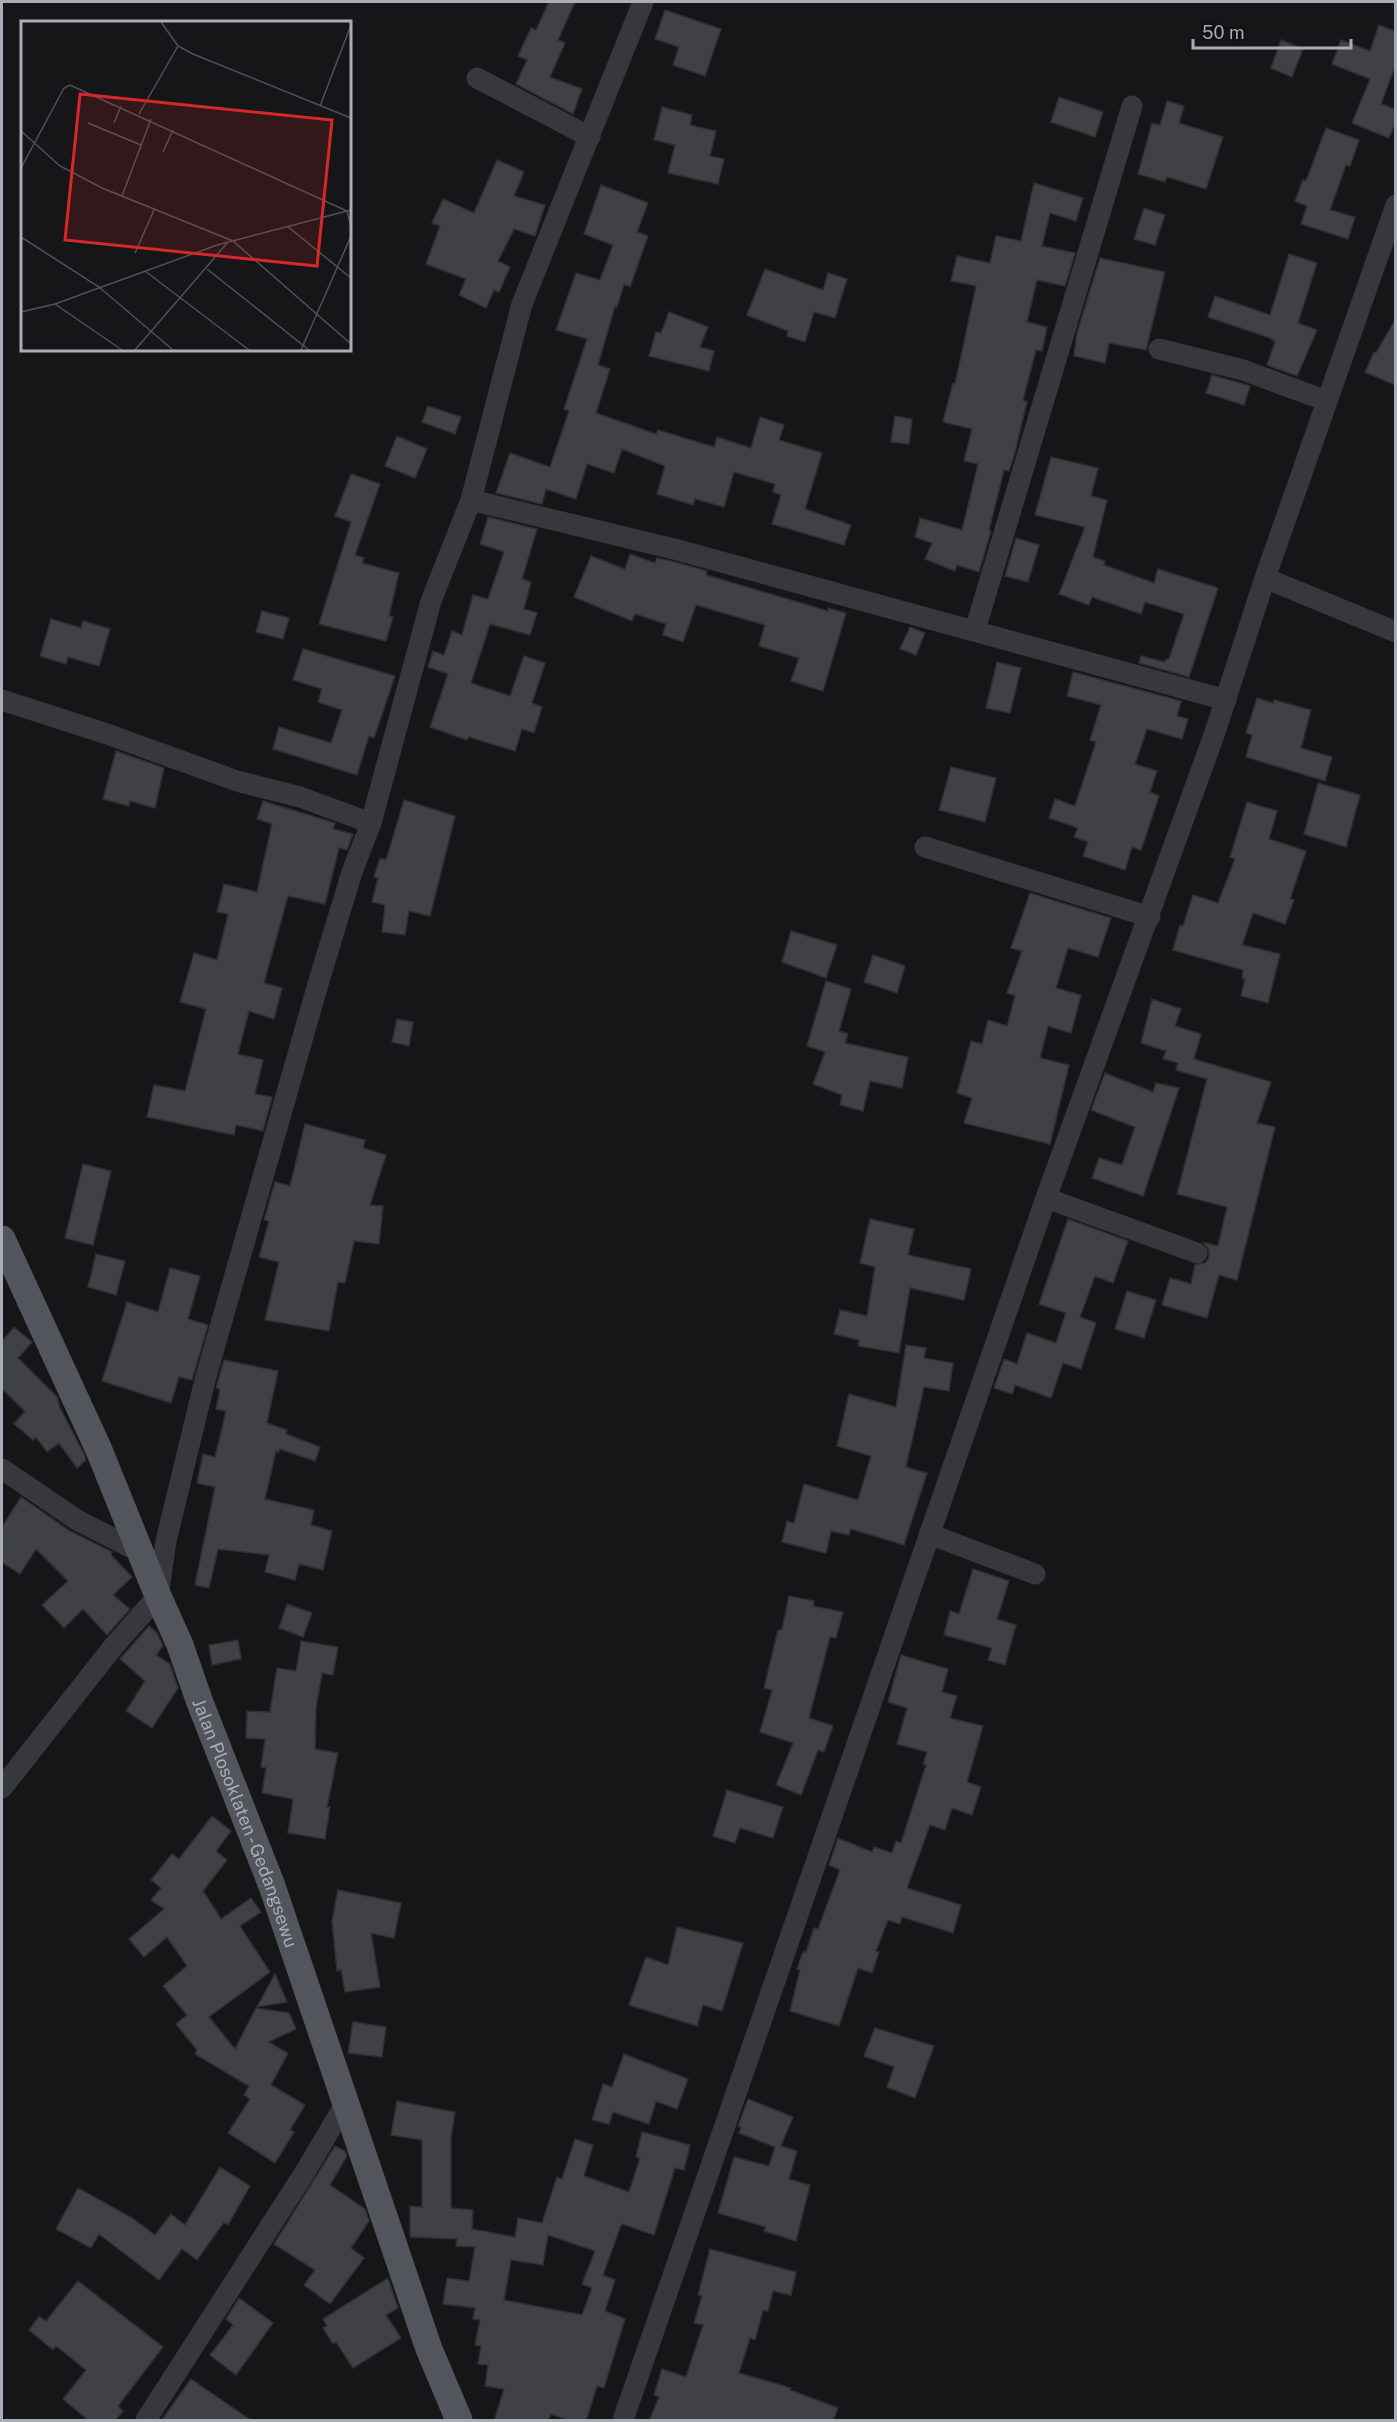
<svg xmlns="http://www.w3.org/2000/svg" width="1397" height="2422" font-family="'Public Sans',sans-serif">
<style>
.building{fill:#404145;stroke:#303034;stroke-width:1.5;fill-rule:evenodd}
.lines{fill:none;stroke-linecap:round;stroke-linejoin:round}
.minor{stroke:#37383d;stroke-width:21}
.major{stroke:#53555c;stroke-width:27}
.labels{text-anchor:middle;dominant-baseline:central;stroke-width:4.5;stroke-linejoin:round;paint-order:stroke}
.street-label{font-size:18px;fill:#a8adb8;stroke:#111113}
.inset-road{fill:none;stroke:#505258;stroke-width:1.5}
.view{fill:#d62828;fill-opacity:0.15;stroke:#d62828;stroke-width:3}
.inset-edge{fill:none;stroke:#a8adb8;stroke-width:3}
</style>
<rect width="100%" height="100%" fill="#161618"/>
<!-- building -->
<path class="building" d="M549 2H575L558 40 565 43 550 77 582 89 573 114 516 84 527 60 518 56 531 28 536 30Z
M665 10 721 29 705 76 673 65 679 47 655 39Z
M1379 25 1395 31V66L1381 104 1395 109V123L1389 138 1352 123 1370 79 1332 64 1341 40 1370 51Z
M1281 40 1303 49 1292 77 1271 68Z
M1059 97 1103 112 1095 137 1051 122Z
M1167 101 1184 106 1179 123 1223 137 1206 189 1167 177 1165 182 1138 174 1152 123 1160 125Z
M662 107 692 115 690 125 716 131 710 156 724 159 718 184 668 173 675 145 654 140Z
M1326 128 1359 140 1350 166 1346 165 1330 210 1355 217 1348 239 1301 224 1307 206 1295 201 1303 180 1306 181Z
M497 160 524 172 514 196 545 205 535 236 514 229 498 261 510 267 499 292 494 290 486 308 459 295 466 279 426 264 440 226 432 223 443 199 474 213Z
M1034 183 1083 198 1076 221 1050 213 1042 246 1075 253 1065 286 1037 280 1027 322 1047 327 1042 351 1036 350 1023 400 1027 402 1014 456 1009 471 1004 470 989 530 991 531 979 572 957 565 955 571 925 559 932 543 915 537 920 518 962 530 978 464 964 461 972 429 943 422 953 383 955 384 976 286 951 281 957 256 990 263 996 236 1021 241Z
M601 185 648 203 637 232 648 236 630 287 624 284 617 307 615 306 598 365 610 369 596 413 656 434 658 430 714 447 717 437 751 448 760 417 784 425 779 440 822 453 805 509 851 525 844 545 772 524 781 495 773 492 775 484 734 472 724 507 695 499 693 505 657 494 665 466 622 449 614 473 587 464 576 499 546 489 542 504 496 493 510 453 550 467 569 411 564 409 587 339 556 330 576 273 600 280 613 245 584 234Z
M1144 208 1165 215 1155 245 1134 239Z
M1289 254 1317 263 1298 323 1317 330 1297 376 1267 365 1275 342 1270 338 1208 317 1215 296 1270 315Z
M1100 258 1165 272 1146 350 1109 343 1105 363 1074 356 1077 333Z
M765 269 823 290 828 273 847 279 835 318 814 312 805 342 787 336 788 331 747 315Z
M669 312 708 327 700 347 714 351 709 371 649 356 656 332 661 333Z
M1395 320V385L1365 372 1374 352 1376 353Z
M1212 375 1250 386 1244 405 1206 393Z
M428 406 461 417 455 434 422 422Z
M895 416 912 419 909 444 891 442Z
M397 436 427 449 415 478 385 466Z
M1051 457 1098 468 1091 496 1107 500 1093 557 1105 561 1104 565 1154 583 1158 569 1218 588 1189 677 1139 663 1141 656 1165 662 1166 659H1169L1184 614 1145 602 1141 614 1092 597 1089 605 1059 594 1085 527 1035 515Z
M351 474 380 484 355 555 364 558 362 563 399 573 389 616 393 617 386 641 319 624 351 522 335 516Z
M488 517 537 529 522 579 531 582 524 609 537 613 530 635 490 624 471 683 510 696 524 656 545 663 532 703 542 707 534 733 522 729 515 751 469 737 467 740 430 727 448 674 428 667 433 651 444 655 452 631 462 635 473 595 488 599 504 552 480 544Z
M1016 538 1039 545 1028 582 1005 576Z
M630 554 655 563 657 558 675 562 707 571 706 575 828 611V608L846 613 823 691 791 681 799 658 759 646 765 625 696 605 683 642 663 635 666 624 635 614 632 621 574 597 591 556 625 569Z
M262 611 289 618 283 639 256 632Z
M51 619 81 628 83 621 110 629 99 666 68 657 66 664 40 656Z
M910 627 925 633 916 655 900 649Z
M303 649 395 676 374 738 369 736 357 775 273 749 279 727 331 743 342 710 318 702 322 689 293 680Z
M997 662 1021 668 1010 713 986 708Z
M1073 672 1181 701 1177 716 1188 719 1182 739 1147 729 1135 764 1157 771 1150 792 1159 796 1141 850 1132 847 1125 870 1083 856 1088 842 1074 837 1078 828 1049 818 1055 799 1075 806 1096 742 1090 740 1101 705 1067 696Z
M1257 698 1273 703 1274 700 1311 710 1301 748 1332 757 1325 781 1246 757 1252 735 1246 733Z
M116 751 164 768 155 808 130 801 129 806 103 799Z
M951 767 996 778 985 822 939 810Z
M1318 783 1360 795 1346 847 1304 834Z
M404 800 455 816 430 916 409 911 405 935 382 932 385 905 372 902 378 878 374 877 380 858 386 860Z
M263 801 335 823 333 829 353 834 347 850 339 848 325 904 288 896 264 983 282 988 274 1019 249 1011 238 1054 263 1060 255 1094 272 1097 263 1131 236 1125 234 1135 147 1117 154 1085 185 1091 206 1009 180 1002 194 953 217 960 228 914 217 912 224 884 257 892 272 824 257 819Z
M1247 802 1277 811 1269 839 1306 851 1290 899 1294 900 1285 924 1253 913 1242 945 1280 954 1268 1003 1241 996 1245 979 1242 978 1243 970 1173 950 1180 925 1183 926 1193 895 1218 903 1235 859 1230 857Z
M1030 893 1111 918 1098 957 1068 948 1056 988 1081 995 1071 1033 1048 1026 1040 1058 1069 1065 1050 1144 964 1123 972 1098 957 1093 971 1041 982 1044 988 1020 1007 1026 1015 996 1007 993 1022 951 1011 948Z
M791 931 837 945 826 978 782 962Z
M873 955 905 966 897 993 864 982Z
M826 981 851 989 839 1031 848 1034 845 1043 908 1057 902 1088 870 1081 863 1111 840 1105 842 1095 813 1084 825 1052 807 1046Z
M1152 999 1181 1009 1175 1026 1201 1034 1194 1059 1271 1082 1257 1123 1275 1127 1237 1280 1219 1275 1207 1318 1162 1305 1170 1278 1191 1284 1195 1265 1205 1263 1209 1258V1250L1203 1242 1218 1246 1227 1207 1177 1194 1207 1079 1176 1070 1178 1063 1163 1059 1166 1051 1141 1043Z
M397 1019 413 1022 409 1046 392 1042Z
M1105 1073 1153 1092 1156 1083 1179 1088 1143 1196 1092 1178 1099 1158 1122 1165 1135 1127 1091 1110Z
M305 1124 365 1140 363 1148 386 1155 370 1205 383 1206 379 1244 354 1241 345 1283 338 1282 329 1331 265 1320 279 1262 259 1257 269 1221 264 1220 275 1182 290 1186Z
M83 1164 111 1171 93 1245 65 1238Z
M870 1219 914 1229 908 1255 971 1269 964 1300 910 1288 899 1353 858 1346 859 1340 834 1334 840 1310 867 1316 875 1267 860 1263Z
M1068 1219 1128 1241 1113 1283 1095 1276 1080 1317 1096 1323 1081 1369 1063 1363 1051 1398 1015 1385 1012 1394 994 1388 1004 1359 1017 1364 1027 1333 1056 1343 1066 1313 1039 1304Z
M96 1254 125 1261 116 1295 88 1287Z
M170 1268 200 1276 188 1319 208 1325 192 1380 179 1377 171 1403 102 1381 127 1302 158 1312Z
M1127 1291 1156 1300 1144 1338 1115 1329Z
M14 1327 32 1342 18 1358 57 1397 60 1408 85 1456 86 1460 77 1468 59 1443 47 1452 36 1437 33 1440 14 1424 25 1411 2 1389V1341Z
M906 1345 926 1348 924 1358 953 1363 949 1391 924 1387 906 1467 927 1473 904 1545 851 1529 849 1535 831 1531 826 1553 782 1542 787 1521 794 1523 804 1484 858 1500 871 1456 837 1446 849 1394 896 1407Z
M224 1360 278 1371 267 1423 287 1430 286 1434 320 1447 315 1461 280 1449 279 1452 276 1451 265 1499 314 1510 311 1525 332 1531 323 1570 299 1564 295 1580 265 1572 269 1555 218 1549 209 1588 195 1585 215 1487 197 1483 203 1454 215 1457 221 1433 226 1411 216 1409 220 1389 216 1388Z
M21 1497 70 1531 112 1552 111 1555 132 1577 113 1595 130 1609 107 1635 83 1609 64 1628 42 1605 68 1581 36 1549 20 1574 2 1562V1527Z
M973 1569 1009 1581 997 1619 1016 1625 1005 1665 988 1660 992 1648 944 1635 950 1611 959 1614Z
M789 1596 814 1601 813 1606 843 1612 836 1638 830 1637 809 1718 833 1726 824 1752 818 1750 801 1795 776 1785 793 1743 760 1732 772 1690 764 1688 778 1630H782Z
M287 1604 312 1613 303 1637 279 1628Z
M149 1626 157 1633 163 1646 156 1655 170 1664 178 1688 152 1728 126 1711 145 1681 120 1659Z
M238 1640 241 1659 212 1665 209 1645Z
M301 1641 338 1647 333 1675 322 1673 316 1708 315 1749 338 1753 327 1807H330L325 1839 288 1833 293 1799 262 1793 266 1768 261 1767 265 1739 246 1738 247 1711 270 1712 277 1668 296 1671Z
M901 1655 948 1669 942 1692 957 1696 950 1718 983 1726 967 1782 981 1787 972 1815 952 1808 945 1830 930 1825 907 1888 961 1905 953 1933 902 1917 900 1924 888 1920 876 1951 879 1952 872 1973 858 1968 839 2026 790 2011 800 1970 797 1969 803 1952H806L814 1928 818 1929 840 1870 829 1865 838 1838 872 1852 874 1847 892 1853 896 1841 901 1843 926 1765 923 1764 927 1752 897 1744 907 1708 888 1702Z
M727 1790 783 1807 773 1838 740 1828 735 1843 713 1836Z
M212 1816 231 1831 216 1851 227 1860 203 1891 221 1919 251 1898 261 1912 240 1926 270 1972 209 2017 235 2049 256 2008 289 2013 296 2029 268 2042 288 2053 271 2085 305 2105 290 2130 294 2132 275 2163 228 2133 250 2099 244 2095 249 2086 195 2054 197 2050 176 2024 187 2015 163 1986 187 1966 167 1937 144 1957 129 1939 164 1909 151 1900 161 1888 151 1880 172 1854 179 1859Z
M338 1890 401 1903 394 1938 371 1933 380 1987 345 1992 341 1970 337 1971 332 1921Z
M677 1927 743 1943 722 2011 703 2005 697 2026 629 2005 646 1957 668 1965Z
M275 1974 287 2002 257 2007Z
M353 2022 386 2027 382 2057 348 2053Z
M875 2028 934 2046 915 2098 887 2087 894 2067 864 2056Z
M624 2054 688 2079 677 2109 656 2101 649 2124 613 2112 609 2124 592 2120 603 2084 612 2087Z
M748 2099 793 2117 781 2146 797 2151 789 2179 810 2185 796 2241 764 2231 766 2227 718 2213 734 2157 769 2166 775 2147 739 2133 741 2127 738 2126Z
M397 2101 455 2112 451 2138V2208L473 2210 472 2229 515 2237 518 2218 542 2223 557 2177 562 2179 575 2139 593 2145 584 2176 629 2192 640 2158 636 2157 642 2132 690 2145 684 2170 675 2168 654 2235 622 2224 620 2228 603 2275 615 2280 605 2311 625 2319 604 2388 597 2386 586 2421H570L551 2414 548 2421H494L504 2389 485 2386 488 2365 478 2364 481 2346 475 2345 480 2320 473 2319 475 2308 443 2304 447 2278 469 2281 475 2247 456 2246 457 2239 410 2237V2206L422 2207V2140L391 2135ZM548 2235 595 2251 582 2284 592 2288 582 2315 504 2300 511 2260 543 2265Z
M335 2146 345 2151 347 2156 330 2185 365 2209 369 2221 351 2248 364 2258 330 2304 304 2285 315 2270 274 2244Z
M220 2167 250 2186 228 2225 224 2222 197 2260 182 2249 159 2280 99 2234 91 2248 56 2229 78 2188 132 2218 155 2235 171 2214 185 2225Z
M710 2249 796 2272 791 2295 773 2291 768 2311 763 2310 755 2340 750 2338 739 2373 791 2388 790 2390 838 2408 833 2421H649L659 2397 654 2395 662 2369 686 2377 703 2325 694 2323 702 2296 698 2295Z
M388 2278 398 2308 386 2315 401 2338 353 2368 336 2342 333 2344 323 2328 327 2326 323 2319Z
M78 2281 163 2347 118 2406 123 2411 115 2421H89L63 2399 86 2370 56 2346 53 2350 29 2330 39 2316 46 2321Z
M239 2298 273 2323 236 2375 210 2355 233 2325 226 2319Z
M191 2379 252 2421H161Z"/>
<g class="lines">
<!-- minor -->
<path class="minor" d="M477 78 590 137
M1159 349 1243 370 1327 401
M471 500 678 550 1226 700
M1265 578 1396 632
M975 630 1132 106
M2 700 107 734 237 781 300 797 371 823
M925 847 1150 917
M1046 1198 1197 1253
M2 1469 77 1520 140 1552
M929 1534 1035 1574
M2 1788 113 1647 158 1596 166 1541 205 1380 318 984 352 872 371 823 431 601 471 500 522 304 643 2
M146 2420 305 2172 347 2101
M623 2420 1046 1198 1214 735 1265 578 1396 205"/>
<!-- major -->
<path class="major" id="s1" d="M2 1239 99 1450 158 1596 180 1645 199 1700 272 1886 429 2349 459 2420"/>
</g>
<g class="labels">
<!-- street labels -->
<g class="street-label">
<text stroke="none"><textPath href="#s1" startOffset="633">Jalan Plosoklaten - Gedangsewu</textPath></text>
</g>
</g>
<!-- overview -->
<g transform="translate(21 21)">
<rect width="330" height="330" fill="#161618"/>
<path class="inset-road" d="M140 1 157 25 172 33 330 97M299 85 330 4M118 93 157 25M67 102 120 124M93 102 100 85M0 110 39 145 81 167 212 220 330 323M142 131 152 109M0 147 43 67 49 64 326 190 330 205M101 175 130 98M266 205 330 257M0 216 78 266 152 329M114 232 133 189M186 248 288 329M124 250 228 329M34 283 101 329M0 291 34 283 196 224 330 189M114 329 207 221M280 329 330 215"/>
<path class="view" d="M59 73 311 99 296 245 44 219Z"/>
<rect width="330" height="330" class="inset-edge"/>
</g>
<!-- border -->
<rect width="1397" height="2422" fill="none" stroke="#a8adb8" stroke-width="6"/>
<!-- scale -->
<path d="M1193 39v9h158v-9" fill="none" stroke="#a8adb8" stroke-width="3"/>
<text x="1202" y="39" font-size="18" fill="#a8adb8" stroke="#111113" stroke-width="4.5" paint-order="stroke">50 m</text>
</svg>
